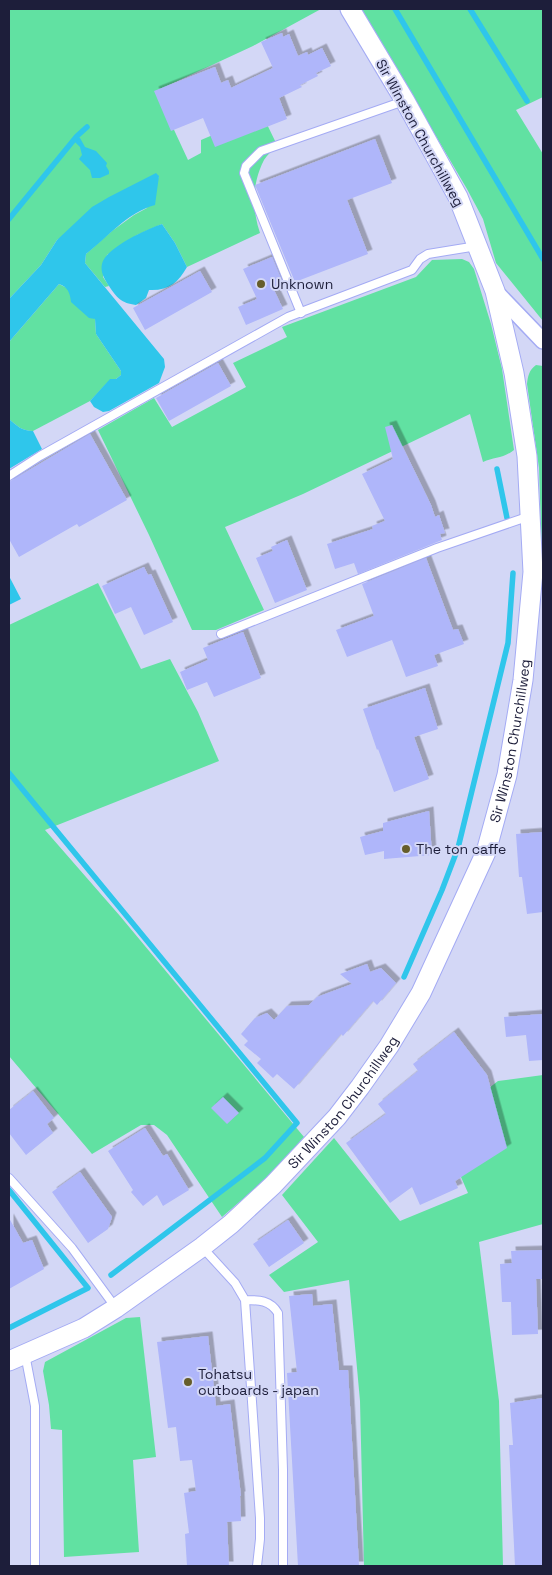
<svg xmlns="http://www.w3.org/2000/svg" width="552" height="1575" font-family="'Space Grotesk',sans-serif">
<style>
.green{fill:#61e1a2}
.water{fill:#2fc6eb}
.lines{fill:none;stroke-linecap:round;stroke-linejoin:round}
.stream{stroke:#2fc6eb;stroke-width:5.5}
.building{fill:#afb6fa;filter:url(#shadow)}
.service-casing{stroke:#a4abf4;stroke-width:10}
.minor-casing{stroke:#a4abf4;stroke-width:18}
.tertiary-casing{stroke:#a4abf4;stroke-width:21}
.service{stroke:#fff;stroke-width:8}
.minor{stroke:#fff;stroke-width:15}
.tertiary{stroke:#fff;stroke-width:19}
.poi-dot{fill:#665d2a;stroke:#d3d7f6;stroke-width:2}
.labels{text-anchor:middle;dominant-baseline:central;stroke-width:4;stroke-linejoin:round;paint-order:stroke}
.street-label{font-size:14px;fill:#1d1e3a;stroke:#d3d7f6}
.poi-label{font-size:14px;fill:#1d1e3a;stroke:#d3d7f6;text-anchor:start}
</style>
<defs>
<filter id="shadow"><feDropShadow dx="4.5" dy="-4.5" stdDeviation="0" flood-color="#0004"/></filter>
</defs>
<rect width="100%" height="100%" fill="#d3d7f6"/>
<!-- green -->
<path class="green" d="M9 9H321L253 46 156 91 188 160 201 153V140L262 114 277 145C273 150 267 155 264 160 252 183 252 209 260 233L187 267 175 243 162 224 137 235 107 255 103 277 109 286 105 287 85 263 86 254 112 231 134 215 147 208 159 176 57 240 41 265 9 299Z
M361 9H543V97L516 110 543 154V321L496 263 483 219 467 189Z
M462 259 469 262 474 269 491 324 502 369 514 450C503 459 494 457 483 462L470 414 303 494 225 527 264 610 216 630H192L149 535 98 430 154 398 172 427 246 387 233 363 287 337 282 327 416 277 432 260Z
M59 284 67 288 95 319 96 334 121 371V375L116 379 107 383 90 401 33 431C22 431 17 426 9 419V342Z
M536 365 543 366V586L539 468 527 384C528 376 529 370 536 365Z
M98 583 141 669 170 659 198 712 219 761 45 830 120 916 304 1137 267 1178 222 1217 167 1135 154 1125H141L92 1154 9 1056V625Z
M543 1075V1224L479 1242 499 1401 503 1566H364L360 1401 349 1280 284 1292 269 1275 318 1242 282 1195 334 1138 400 1221 468 1193 439 1127 498 1081Z
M140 1317 156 1457 133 1460 139 1552 64 1557 62 1430 51 1429 49 1405 43 1371 45 1362 126 1318Z"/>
<!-- water -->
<path class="water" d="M77 136 80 138 85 147 96 151 107 163 106 166 109 171V174L100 178H92L90 170 79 159 82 155 80 147 73 140Z
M156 173 159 176 155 205C128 212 108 237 86 254L85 263 164 359 165 367 159 383 109 411 103 412 94 407 90 401 110 379H116L121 375V371L96 334 95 319 89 318 71 302C70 293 68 287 59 284L9 342V299L41 265 57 240 92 207 109 197Z
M162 224 175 243 187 267C178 283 168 291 149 290L146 298 136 305C121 303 117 298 109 286 104 279 99 270 103 261 110 246 147 229 162 224Z
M9 419C17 426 22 431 33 431L42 449 9 469Z
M9 576 21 599 9 605Z"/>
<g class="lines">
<!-- stream -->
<path class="stream" d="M395 9 543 259
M470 9 527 101
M9 219 77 136 87 127
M497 469 507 518
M9 773 297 1123 265 1158 111 1275
M404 977 442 890 458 848 508 643 513 573
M9 1190 88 1288 9 1328"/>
</g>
<!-- building -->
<path class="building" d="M282 33 283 37 289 34 298 56 307 52 308 55 322 48 331 66 316 73 318 76 300 85 302 87 279 98 287 119 215 147 203 118 171 131 154 91 215 67 221 83 228 80 231 88 273 68 261 42Z
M375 139 392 183 347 200 368 254 295 282 255 185Z
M272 257 284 286 274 290 283 309 246 325 238 307 257 299 243 269Z
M200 271 212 292 145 330 133 308Z
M218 363 231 386 169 421 156 398Z
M392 425 431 505 435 517 439 515 445 533 440 534 442 540 358 574 354 563 335 569 327 544 373 529 372 526 385 521 362 474 393 459 385 427Z
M90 434 127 500 79 527 77 524 19 557 9 539V482Z
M287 540 307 590 275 603 256 558 273 551 271 547Z
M426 558 453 630 458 629 464 644 434 655 438 666 406 677 392 640 347 657 336 630 374 616 362 584Z
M144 567 148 575 151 574 173 622 144 635 131 607 115 614 102 586Z
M243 632 261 678 214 697 207 682 187 690 180 672 208 660 203 648Z
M425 688 438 729 414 737 429 779 394 792 378 749 377 750 363 709Z
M429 811 432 855 384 859V851L365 855 360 837 383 831V823Z
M543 832V912L527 914 522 877H519L516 834Z
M367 964 370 972 381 968 396 983 377 1005 373 1001 343 1036 341 1034 294 1089 277 1074 273 1078 257 1063 261 1059 244 1045 248 1041 241 1034 255 1018 267 1013 274 1020 287 1006 309 1005 317 997 352 984 340 974Z
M543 1014V1060L529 1061 526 1035 506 1037 504 1017Z
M454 1032 487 1075 507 1148 455 1181 458 1188 420 1205 412 1187 390 1203 346 1143 386 1114 378 1104 418 1071 413 1064Z
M33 1091 54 1118 47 1124 53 1133 26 1155 9 1133V1110Z
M223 1097 239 1113 227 1124 211 1108Z
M145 1128 163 1156 167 1154 189 1190 163 1206 157 1195 143 1206 131 1192 133 1190 108 1151Z
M80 1172 112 1217 108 1229 88 1243 52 1192Z
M9 1218 23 1243 32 1240 44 1269 9 1289Z
M288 1220 304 1243 269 1267 253 1244Z
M543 1250V1279H536L538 1334 512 1335 511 1302H502L500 1264 512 1263 511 1251Z
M312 1294 313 1306 332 1304 339 1370H348L359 1566H298L287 1373 297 1372 289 1296Z
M208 1336 216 1406 230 1404 241 1496H240L241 1521 227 1522 229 1566H187L185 1534 189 1533 184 1493 196 1491 192 1460 180 1461 176 1427 168 1428 157 1342Z
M543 1398V1566H515L509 1445H513L510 1403Z"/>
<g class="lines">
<defs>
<path id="service" d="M301 313 244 173 246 166 261 151 404 101
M9 476 40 456 288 317 412 270 420 259 428 254 477 246
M221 634 437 548 530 516
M9 1178 72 1248 116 1308
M202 1247 235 1283 245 1300 260 1518V1539L257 1566
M245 1300C259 1300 270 1300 278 1313L283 1470V1566
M25 1354 35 1406V1566"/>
<path id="minor" d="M495 291 543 341"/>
<g id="tertiary">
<path id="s1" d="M9 1361 84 1328 116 1308 202 1247 231 1224 273 1185 337 1117 360 1087 389 1046 421 993 486 852 507 775 523 680 533 572 527 456 514 373 495 291 458 197 405 101 350 9"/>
</g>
</defs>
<!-- service casing -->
<use href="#service" class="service-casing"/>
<!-- minor casing -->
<use href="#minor" class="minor-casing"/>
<!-- tertiary casing -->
<use href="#tertiary" class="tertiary-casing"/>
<!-- service -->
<use href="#service" class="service"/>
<!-- minor -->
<use href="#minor" class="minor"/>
<!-- tertiary -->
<use href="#tertiary" class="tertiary"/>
</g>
<!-- markers -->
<g class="poi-dot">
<circle cx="261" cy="284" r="5"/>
<circle cx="406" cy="849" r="5"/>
<circle cx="188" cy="1382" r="5"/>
</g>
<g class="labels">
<!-- street labels -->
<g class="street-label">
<text transform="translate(420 133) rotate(61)">Sir Winston Churchillweg</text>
<text stroke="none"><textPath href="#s1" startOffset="832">Sir Winston Churchillweg</textPath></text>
<text stroke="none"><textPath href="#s1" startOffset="428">Sir Winston Churchillweg</textPath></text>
</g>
<!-- poi labels -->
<g class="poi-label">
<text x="271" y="284">Unknown</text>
<text x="416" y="849">The ton caffe</text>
<text x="198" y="1374">Tohatsu<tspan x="198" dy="16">outboards - japan</tspan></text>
</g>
</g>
<!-- border -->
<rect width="552" height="1575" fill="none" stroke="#1d1e3a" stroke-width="20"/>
</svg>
